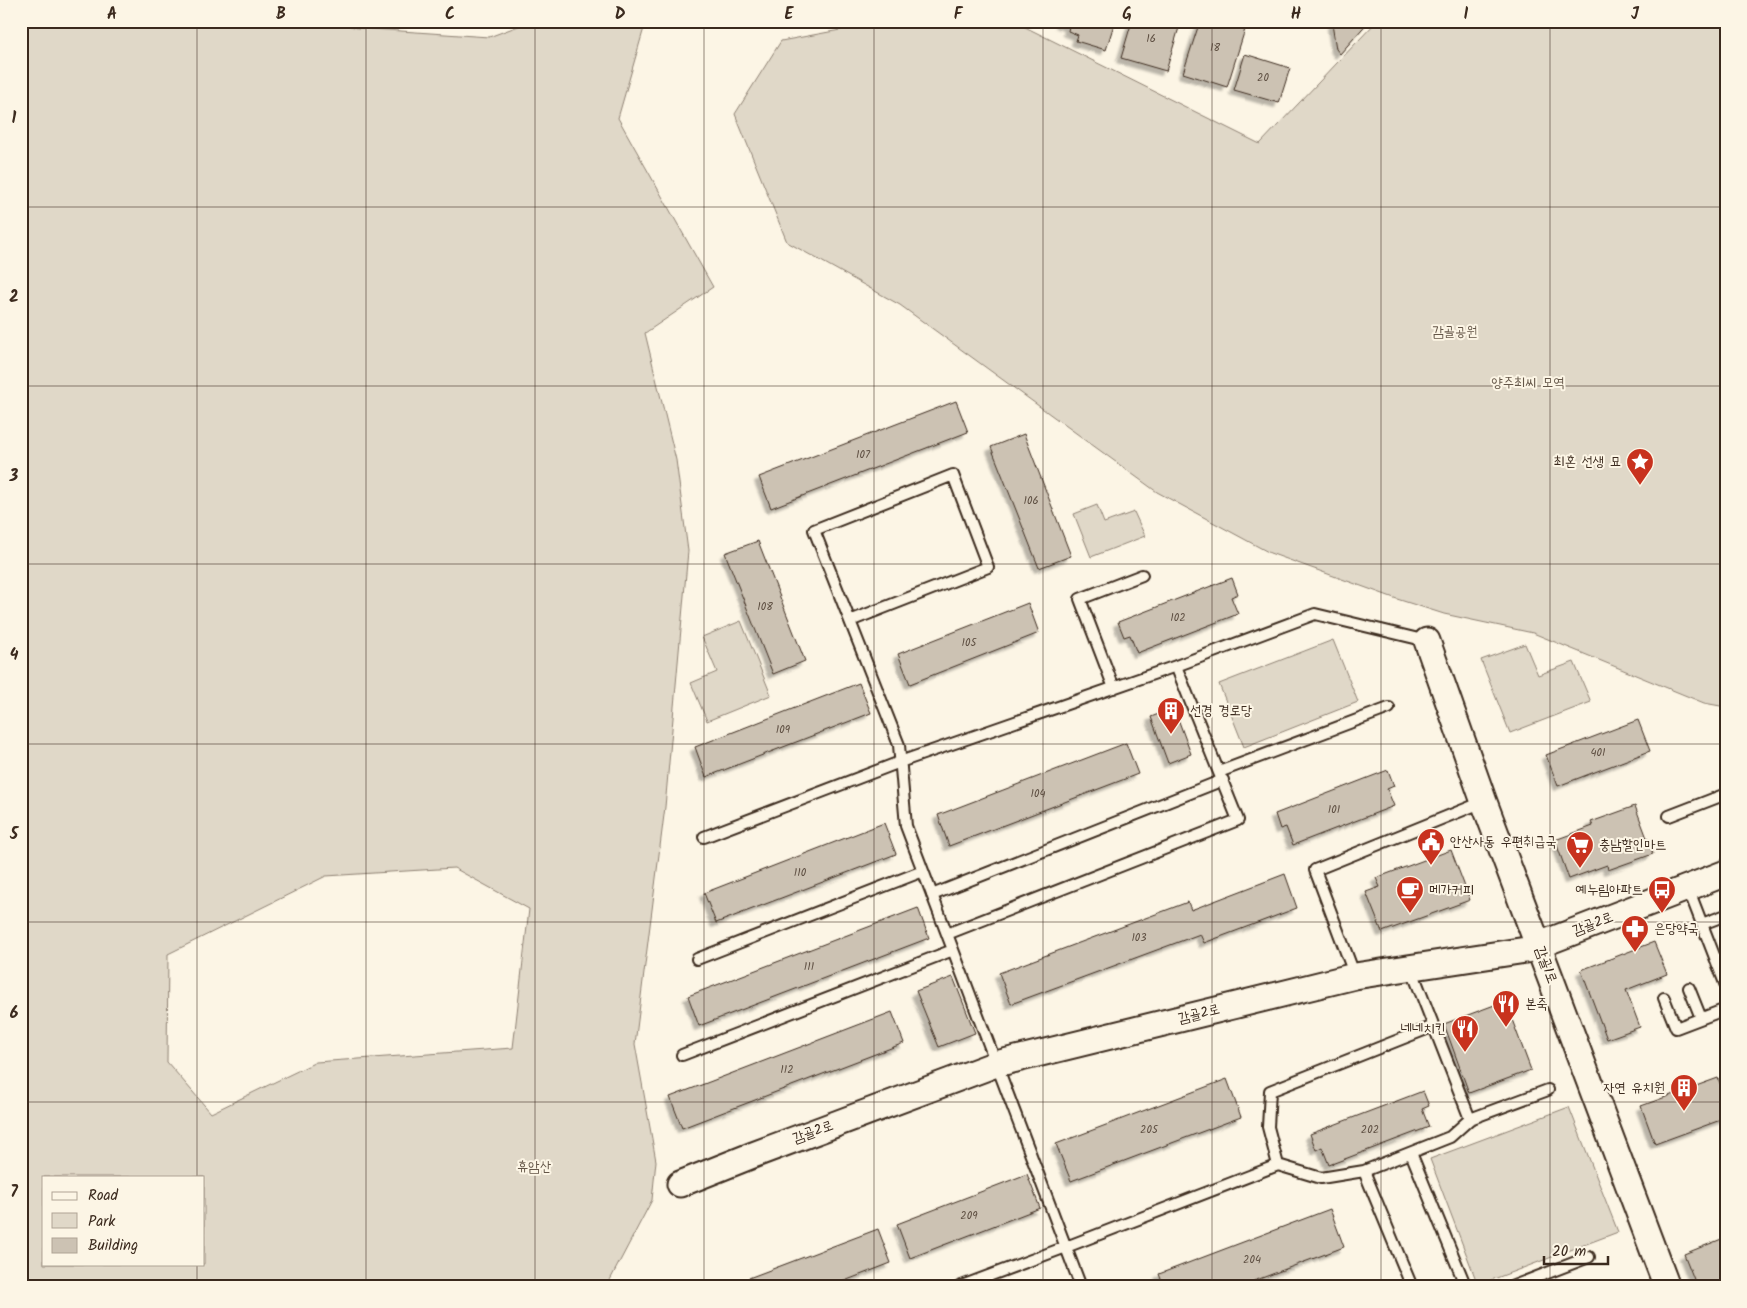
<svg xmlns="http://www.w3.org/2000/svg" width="1747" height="1308" font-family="Kalam,'Poor Story',sans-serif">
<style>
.green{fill:#e0d8c8;stroke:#8e8173;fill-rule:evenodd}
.building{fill:#ccc2b3;stroke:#3b2a1e;filter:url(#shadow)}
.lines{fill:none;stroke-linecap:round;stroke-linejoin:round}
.service-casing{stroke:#3b2a1e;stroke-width:14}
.tertiary-casing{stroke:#3b2a1e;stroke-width:29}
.service{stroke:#fcf5e5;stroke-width:10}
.tertiary{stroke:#fcf5e5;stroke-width:25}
.grid{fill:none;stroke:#3b2a1e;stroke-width:1;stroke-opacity:0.55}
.labels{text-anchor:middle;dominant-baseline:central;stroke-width:4;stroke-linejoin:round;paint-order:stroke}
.number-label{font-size:11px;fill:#5f5043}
.park-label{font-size:14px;fill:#645648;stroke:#fcf5e5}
.poi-label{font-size:14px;fill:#3b2a1e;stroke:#fcf5e5;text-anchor:start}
.street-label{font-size:14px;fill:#3b2a1e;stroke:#fcf5e5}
.neatline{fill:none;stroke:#3b2a1e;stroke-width:2}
.grid-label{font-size:16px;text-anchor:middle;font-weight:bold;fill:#3b2a1e}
</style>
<defs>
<filter id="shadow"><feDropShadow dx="-4.5" dy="4.5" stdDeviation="1" flood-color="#0004"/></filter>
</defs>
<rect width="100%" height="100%" fill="#fcf5e5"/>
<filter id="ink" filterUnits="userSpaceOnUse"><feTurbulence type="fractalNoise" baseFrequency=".02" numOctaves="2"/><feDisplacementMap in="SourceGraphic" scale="10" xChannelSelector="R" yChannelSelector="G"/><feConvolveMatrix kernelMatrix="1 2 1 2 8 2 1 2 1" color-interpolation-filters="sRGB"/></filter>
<g filter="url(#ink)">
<!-- green -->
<path class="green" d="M21 21H333L357 28 489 37 532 21H646L618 118 713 287 645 333 676 460 688 551 665 807 635 1044 656 1161 652 1200 609 1282 603 1287H21ZM454 868 529 909 513 1048 316 1062 211 1113 167 1062 168 954 326 876ZM44 1177H204V1264H44Z
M888 21H1013L1260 144 1377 21H1726V707L1704 703 1533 633 1444 614 1397 599 1270 553 1157 492 900 305 787 242 735 114 781 41Z
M1097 505 1104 523 1134 512 1145 536 1091 557 1074 514Z
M741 621 771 695 707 721 691 683 717 672 702 637Z
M1333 640 1358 702 1244 747 1219 684Z
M1525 644 1538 675 1574 662 1591 702 1510 733 1481 660Z
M1569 1107 1618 1232 1478 1285 1430 1159Z"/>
<!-- building -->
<path class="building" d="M1061 21H1115L1106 50 1076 41 1078 35 1068 31 1069 26 1060 23Z
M1132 21H1181L1166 71 1121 58Z
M1200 21H1241L1247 23 1227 87 1183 73Z
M1335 21H1369L1340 54 1336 49 1332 24Z
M1245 54 1290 68 1279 103 1234 90Z
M956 401 968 432 771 508 759 477Z
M1024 434 1071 556 1039 568 991 447Z
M758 541 805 661 773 674 725 553Z
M1232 578 1238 594 1231 597 1238 614 1137 653 1130 635 1124 637 1118 622Z
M1028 603 1039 633 910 684 898 654Z
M859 683 871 713 706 777 695 747Z
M1174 708 1191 754 1168 763 1151 717Z
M1638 720 1650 751 1558 786 1546 755Z
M1126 743 1138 774 949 846 938 815Z
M1388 770 1394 786 1387 789 1394 806 1293 845 1286 827 1280 829 1275 814Z
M1635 806 1653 854 1608 870 1607 865 1569 879 1555 840 1593 826 1591 822Z
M884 823 896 854 716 923 704 893Z
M1451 850 1470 900 1382 932 1366 892 1380 887 1376 878Z
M1285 874 1297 908 1204 943 1200 934 1011 1004 999 973 1188 902 1191 910Z
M918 908 929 938 699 1026 688 996Z
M1654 942 1667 974 1626 990 1640 1027 1607 1039 1581 970Z
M953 977 975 1033 939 1047 916 991Z
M1505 1001 1531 1070 1469 1093 1444 1024Z
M892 1012 904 1043 682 1128 670 1097Z
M1718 1078 1726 1099V1118L1655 1144 1641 1106Z
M1227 1079 1241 1117 1071 1181 1056 1144Z
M1423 1091 1429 1106 1422 1109 1429 1127 1329 1165 1322 1147 1316 1150 1310 1134Z
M1027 1174 1040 1208 910 1258 897 1224Z
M1330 1209 1344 1247 1238 1287H1164L1159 1274Z
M878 1229 891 1263 829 1287H725Z
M1724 1238 1726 1242V1287H1697L1684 1254Z"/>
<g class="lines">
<defs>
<path id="service" d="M850 621 988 567 953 475 814 530 899 745 906 826 1081 1287
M1114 688 1080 599 1142 575
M1219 772 1389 708
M1669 816 1726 794
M704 837 900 762 1176 666 1315 614 1427 641
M1688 888 1726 986
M932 895 1223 780
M1702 924 1726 915
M947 934 1238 820 1176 666
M697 959 923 871
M1411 968 1470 1119
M1355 976 1315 870 1483 802
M1689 988 1701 1018
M1664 998 1676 1028 1726 1009
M682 1055 953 950
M1411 1153 1466 1287
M1278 1165 1268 1127 1270 1091 1434 1026
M1364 1171 1412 1287
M959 1287 1066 1247 1278 1165 1321 1178 1364 1171 1450 1137 1470 1119 1548 1090
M1511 1287 1589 1257"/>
<path id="tertiary" d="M1427 641 1484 802 1667 1287
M680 1184 753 1155 996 1064 1355 976 1526 950 1726 873"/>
</defs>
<!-- service casing -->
<use href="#service" class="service-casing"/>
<!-- tertiary casing -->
<use href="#tertiary" class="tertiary-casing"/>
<!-- service -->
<use href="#service" class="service"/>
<!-- tertiary -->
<use href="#tertiary" class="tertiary"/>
</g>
</g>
<!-- grid -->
<path class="grid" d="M197 21V1177M366 21V1287M535 21V1287M704 21V1287M874 21V1287M1043 21V1287M1212 21V1287M1381 21V1287M1550 21V1287M21 207H1726M21 386H1726M21 564H1726M21 744H1726M21 922H1726M21 1102H1726M197 1264V1287"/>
<!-- icons -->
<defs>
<symbol id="sight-pin" viewBox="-11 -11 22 30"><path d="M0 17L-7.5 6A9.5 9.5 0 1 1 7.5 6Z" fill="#c8321e" stroke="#fcf5e5"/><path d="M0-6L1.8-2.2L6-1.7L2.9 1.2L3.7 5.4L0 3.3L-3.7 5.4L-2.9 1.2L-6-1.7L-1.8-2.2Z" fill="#fff"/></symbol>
<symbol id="building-pin" viewBox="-11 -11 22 30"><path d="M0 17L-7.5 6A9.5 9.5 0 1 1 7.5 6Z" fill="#c8321e" stroke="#fcf5e5"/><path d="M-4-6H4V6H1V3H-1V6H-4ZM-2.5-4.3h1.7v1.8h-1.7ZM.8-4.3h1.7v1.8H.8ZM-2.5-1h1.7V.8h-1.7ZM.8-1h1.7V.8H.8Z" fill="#fff"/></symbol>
<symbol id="civic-pin" viewBox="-11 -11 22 30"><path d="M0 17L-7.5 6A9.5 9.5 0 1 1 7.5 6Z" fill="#c8321e" stroke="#fcf5e5"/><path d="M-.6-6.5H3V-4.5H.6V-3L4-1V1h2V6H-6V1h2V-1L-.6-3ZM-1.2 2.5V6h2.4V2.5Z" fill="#fff"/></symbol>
<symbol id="supermarket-pin" viewBox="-11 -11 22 30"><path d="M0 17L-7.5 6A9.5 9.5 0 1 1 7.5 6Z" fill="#c8321e" stroke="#fcf5e5"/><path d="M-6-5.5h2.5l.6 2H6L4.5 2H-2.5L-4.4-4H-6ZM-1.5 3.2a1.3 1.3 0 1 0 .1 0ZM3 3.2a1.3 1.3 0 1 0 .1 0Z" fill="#fff"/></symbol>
<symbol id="cafe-pin" viewBox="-11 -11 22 30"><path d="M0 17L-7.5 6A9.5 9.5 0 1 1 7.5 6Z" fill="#c8321e" stroke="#fcf5e5"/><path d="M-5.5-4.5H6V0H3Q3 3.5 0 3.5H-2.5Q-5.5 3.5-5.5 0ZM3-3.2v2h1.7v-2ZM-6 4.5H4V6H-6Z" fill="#fff"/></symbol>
<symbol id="bus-pin" viewBox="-11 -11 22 30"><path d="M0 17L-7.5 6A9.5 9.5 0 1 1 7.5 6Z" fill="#c8321e" stroke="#fcf5e5"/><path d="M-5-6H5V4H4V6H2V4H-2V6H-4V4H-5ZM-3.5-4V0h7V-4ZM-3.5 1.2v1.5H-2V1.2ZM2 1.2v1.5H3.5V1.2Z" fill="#fff"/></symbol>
<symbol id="pharmacy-pin" viewBox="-11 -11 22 30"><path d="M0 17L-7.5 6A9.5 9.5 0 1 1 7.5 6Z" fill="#c8321e" stroke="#fcf5e5"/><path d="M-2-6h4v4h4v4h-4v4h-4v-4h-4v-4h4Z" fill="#fff"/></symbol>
<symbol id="restaurant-pin" viewBox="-11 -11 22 30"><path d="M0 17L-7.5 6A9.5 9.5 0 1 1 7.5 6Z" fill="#c8321e" stroke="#fcf5e5"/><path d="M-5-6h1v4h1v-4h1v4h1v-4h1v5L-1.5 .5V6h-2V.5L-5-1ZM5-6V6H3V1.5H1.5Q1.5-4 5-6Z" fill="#fff"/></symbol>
</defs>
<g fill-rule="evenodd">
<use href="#sight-pin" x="1624" y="446" width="32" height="43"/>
<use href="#building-pin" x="1155" y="695" width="32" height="43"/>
<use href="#civic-pin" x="1415" y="826" width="32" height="43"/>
<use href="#supermarket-pin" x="1564" y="829" width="32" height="43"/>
<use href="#cafe-pin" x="1394" y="874" width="32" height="43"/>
<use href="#bus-pin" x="1646" y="874" width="32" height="43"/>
<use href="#pharmacy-pin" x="1619" y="913" width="32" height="43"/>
<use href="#restaurant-pin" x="1490" y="988" width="32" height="43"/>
<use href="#restaurant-pin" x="1449" y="1013" width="32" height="43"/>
<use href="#building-pin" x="1668" y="1072" width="32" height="43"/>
</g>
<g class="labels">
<!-- number labels -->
<g class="number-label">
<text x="1151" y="39">16</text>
<text x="1215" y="48">18</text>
<text x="1263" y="78">20</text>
<text x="863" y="455">107</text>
<text x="1031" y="501">106</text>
<text x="765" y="607">108</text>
<text x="1178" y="618">102</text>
<text x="969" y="643">105</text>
<text x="783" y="730">109</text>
<text x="1598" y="753">401</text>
<text x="1038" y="794">104</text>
<text x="1334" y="810">101</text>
<text x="800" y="873">110</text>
<text x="1139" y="938">103</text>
<text x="809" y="967">111</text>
<text x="787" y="1070">112</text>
<text x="1149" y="1130">205</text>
<text x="1370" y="1130">202</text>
<text x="969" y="1216">209</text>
<text x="1252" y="1260">204</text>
</g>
<!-- park labels -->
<g class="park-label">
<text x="1455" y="332">감골공원</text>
<text x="1528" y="383">양주최씨 모역</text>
<text x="534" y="1167">휴암산</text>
</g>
<!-- poi labels -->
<g class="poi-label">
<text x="1621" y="462" text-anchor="end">최혼 선생 묘</text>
<text x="1190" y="711">선경 경로당</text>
<text x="1450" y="842">안산사동 우편취급국</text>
<text x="1599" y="845">충남할인마트</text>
<text x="1429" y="890">메가커피</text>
<text x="1643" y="890" text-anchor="end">예누림아파트</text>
<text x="1654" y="929">은당약국</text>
<text x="1525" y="1004">본죽</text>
<text x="1446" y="1029" text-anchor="end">네네치킨</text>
<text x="1665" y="1088" text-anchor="end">자연 유치원</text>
</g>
<!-- street labels -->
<g class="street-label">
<text transform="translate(1593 924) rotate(-21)">감골2로</text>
<text transform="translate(1546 965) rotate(69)">감골1로</text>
<text transform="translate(1199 1014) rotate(-14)">감골2로</text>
<text transform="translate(813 1132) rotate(-20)">감골2로</text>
</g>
</g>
<!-- margin -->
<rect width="1747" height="1308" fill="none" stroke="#fcf5e5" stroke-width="55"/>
<!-- legend -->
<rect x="42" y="1176" width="162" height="90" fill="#fcf5e5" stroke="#afa495"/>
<rect x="52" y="1192" width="25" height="8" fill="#fcf5e5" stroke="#afa495"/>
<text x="88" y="1200" font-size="15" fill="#3b2a1e">Road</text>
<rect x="52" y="1213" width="25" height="15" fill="#e0d8c8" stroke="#afa495"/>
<text x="88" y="1226" font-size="15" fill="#3b2a1e">Park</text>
<rect x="52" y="1238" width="25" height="15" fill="#ccc2b3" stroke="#afa495"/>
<text x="88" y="1250" font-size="15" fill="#3b2a1e">Building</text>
<!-- scale -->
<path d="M1544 1256v8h64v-8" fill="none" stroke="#3b2a1e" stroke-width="2.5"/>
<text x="1552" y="1256" font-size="15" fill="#3b2a1e" stroke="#fcf5e5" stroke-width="4" paint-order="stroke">20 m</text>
<rect x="28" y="28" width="1692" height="1252" class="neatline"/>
<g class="grid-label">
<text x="112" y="19">A</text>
<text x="281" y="19">B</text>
<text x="450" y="19">C</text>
<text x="620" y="19">D</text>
<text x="789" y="19">E</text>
<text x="958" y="19">F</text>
<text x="1127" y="19">G</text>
<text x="1296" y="19">H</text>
<text x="1466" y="19">I</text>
<text x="1635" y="19">J</text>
<text x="14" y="123">1</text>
<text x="14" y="302">2</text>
<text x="14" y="481">3</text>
<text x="14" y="660">4</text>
<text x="14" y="839">5</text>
<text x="14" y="1018">6</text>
<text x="14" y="1197">7</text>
</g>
</svg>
